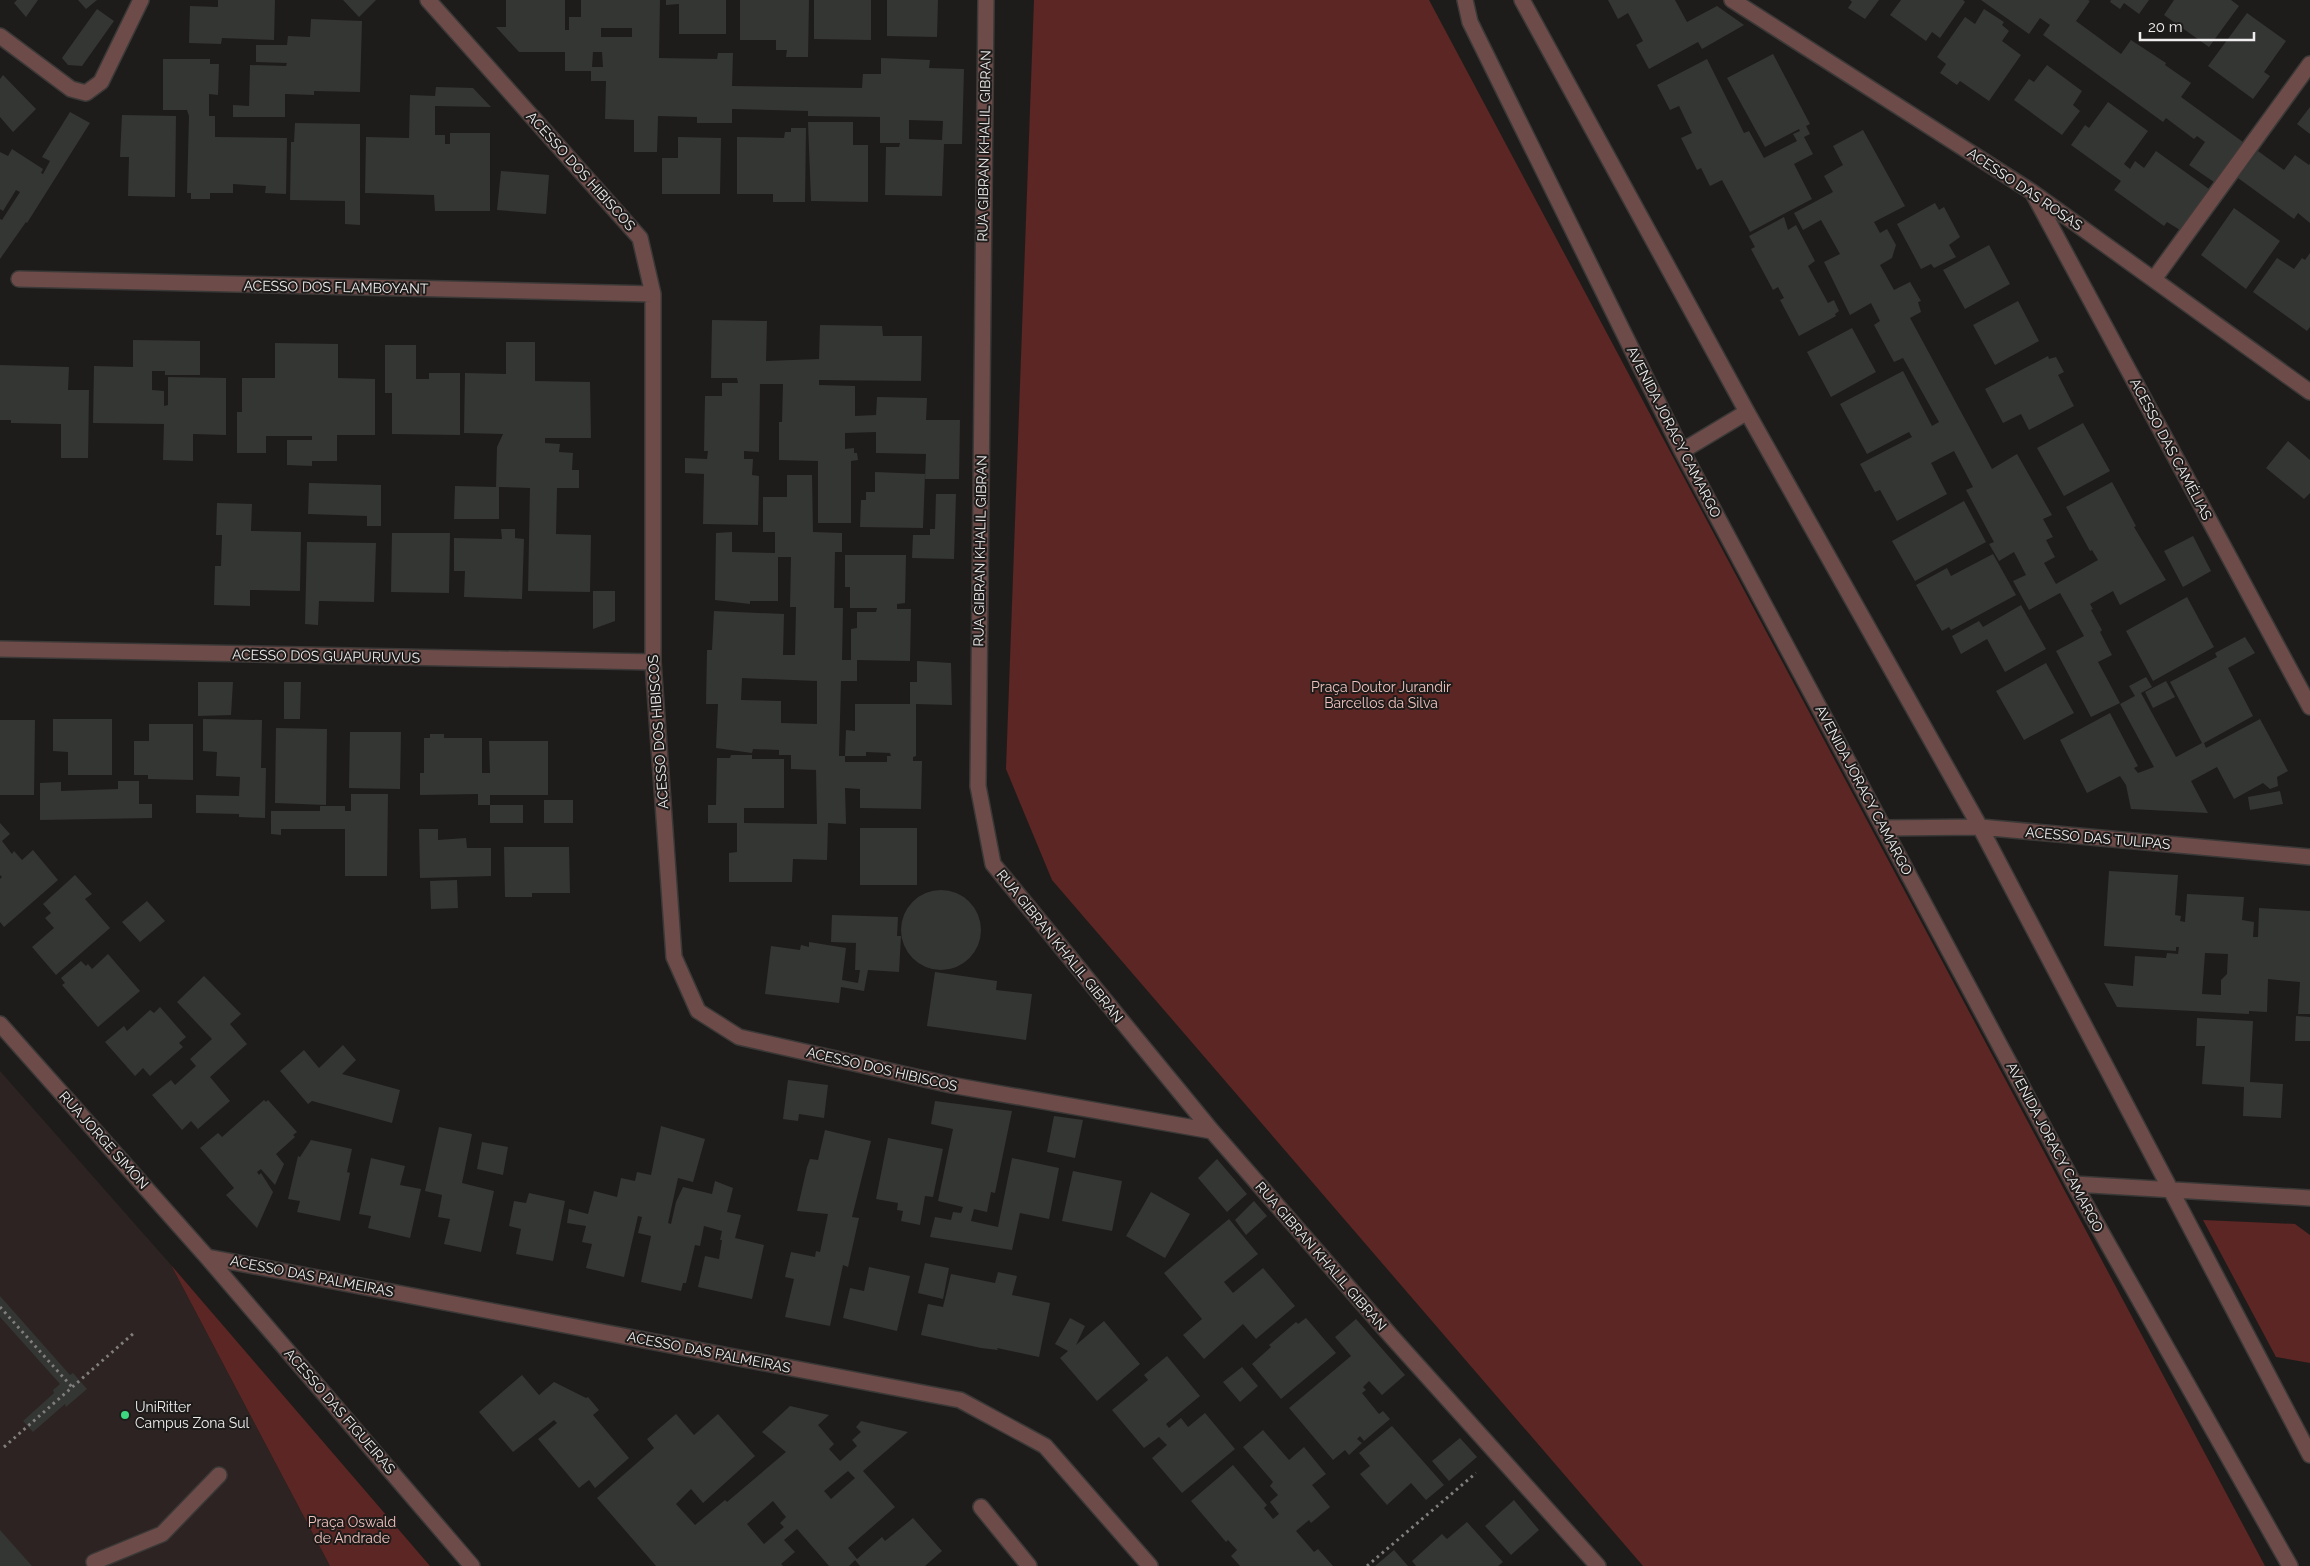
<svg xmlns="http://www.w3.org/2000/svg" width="2310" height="1566" font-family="Raleway,sans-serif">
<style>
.built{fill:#2c2322}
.green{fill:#5b2623}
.building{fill:#343634;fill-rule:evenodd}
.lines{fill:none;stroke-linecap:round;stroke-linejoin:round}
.minor-casing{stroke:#3b3938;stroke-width:18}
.path{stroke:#817f7e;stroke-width:3;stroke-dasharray:2.5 4;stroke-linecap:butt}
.minor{stroke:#6d4b48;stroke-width:15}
.poi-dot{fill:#3cd77e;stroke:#1e1c1b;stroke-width:2}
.labels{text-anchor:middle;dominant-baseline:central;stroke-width:4;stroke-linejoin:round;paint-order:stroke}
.street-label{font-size:14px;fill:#efeded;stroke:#1e1c1b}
.park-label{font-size:14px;fill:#f0c2bd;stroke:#1e1c1b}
.poi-label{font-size:14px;fill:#efeded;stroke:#1e1c1b;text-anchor:start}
</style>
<rect width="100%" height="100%" fill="#1e1c1b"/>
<!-- built -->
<path class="built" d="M0 1071 171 1265 330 1566H0Z"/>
<!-- green -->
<path class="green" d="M1034 0H1429L2265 1566H1643L1052 880 1006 769Z
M2203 1220 2295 1224 2310 1235V1363L2276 1357Z
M171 1265 430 1566H330Z"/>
<!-- building -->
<path class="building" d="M17 0H38L26 17 14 3Z
M78 0H97L86 9Z
M218 0H275L274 40 222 38 221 44 189 43 190 6 218 7Z
M343 0H376L359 17Z
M506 0H565V30H569V17H581V0H660L659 58 717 59 718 53H733L732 86 862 88 863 74H881V58L930 60 929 68 964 69 962 144H944L942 196 885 195 886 147H899L900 143H880V117L808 116V111L732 109V123H697V117L658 116 657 152H634V120L605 119 606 81H591V71H565V52H519L496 27H506ZM601 28H632V37H601ZM593 52H602L603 67H592ZM909 120 943 121 942 140 909 139Z
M666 0H726V34H679V4L666 5Z
M740 0H809L808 57H786L787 50H776V40H740Z
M814 0H871V40L814 39Z
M887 0H938L937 37 887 36Z
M1608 0H1675L1687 22 1717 6 1744 25 1702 49 1698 42 1649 69 1636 45 1643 41 1628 13 1618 19Z
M1850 0H1879L1865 19 1848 8 1852 2Z
M1901 0H1963L1965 2 1940 38 1932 32 1926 41 1890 15Z
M1981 0H2088L2090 1 2076 21 2121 54 2131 40 2166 63 2165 65 2191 83 2181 97 2243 142 2214 182 2189 165 2205 142 2197 136 2194 139 2166 118 2163 122 2043 35 2050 25 2040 18 2029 34Z
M2111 0H2149L2139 14 2124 3 2120 9 2110 2Z
M2174 0H2231L2239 6 2209 47 2164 15Z
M97 9 114 21 82 66 68 65 62 58Z
M1984 9 2004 22 2002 25 2009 31 2002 41 2021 55 1989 101 1960 81 1957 85 1940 73 1946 64 1937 57 1965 17 1975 24Z
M2247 13 2286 41 2264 72 2270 76 2253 99 2208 66Z
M311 19 362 21 360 92 314 91V95L285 94V117H233V105L249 106 250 65 286 66 287 63 256 62V45H287L288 36 310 37Z
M1773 54 1810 124 1806 126 1810 134 1804 137 1813 154 1794 164 1812 199 1750 232 1722 180 1710 186 1701 168 1697 170 1681 138 1692 133 1679 106 1670 110 1657 85 1707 59 1744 133 1749 131 1764 158 1797 141 1793 134 1800 131 1799 129 1765 147 1727 78Z
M163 59H210V64H219L218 95 209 94V116H215V137L287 138 286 194 265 193 266 186 233 184V193H210V199H191V193H187L189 116 187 110H163Z
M2047 65 2082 91 2073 105 2080 111 2062 135 2014 100 2029 79 2034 82Z
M3 75 36 109 13 132 0 117V79Z
M436 87 473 88 491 107 435 106V135H445V144H450V133H490V211H435L434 195 365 193 366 137 409 138 410 95 435 96Z
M2108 102 2148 131 2124 164 2130 169 2135 161 2144 168 2156 151 2209 189 2180 230 2167 222 2164 226 2114 190 2121 181 2071 145 2085 125 2089 128Z
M2310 107V134L2297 124Z
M70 112 90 123 27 223 26 222 0 259V219L2 220 20 192 16 190 3 211 0 209V152L8 156 12 149 43 169 41 173 43 174 50 161 42 157Z
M122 115 176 116 175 197 128 196 129 157H120Z
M808 122H853V145H868V202L811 201Z
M295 123 360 124V225L345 224V201L290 200 291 142H294Z
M791 128H806L805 202H773V194H737V137L784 138 785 132H791Z
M1863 130 1905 206 1874 222 1880 233 1887 229 1896 245 1892 258 1880 265 1894 290 1910 282 1921 301 1918 302 1921 312 1910 318 1992 469 2017 454 2052 515 2043 519 2053 537 2046 540 2055 557 2044 563 2056 584 2098 560 2092 550 2090 551 2066 507 2112 482 2136 526 2134 527 2140 537 2166 580 2120 605 2113 591 2090 604 2093 609 2091 610 2102 630 2100 632 2112 655 2098 662 2120 703 2091 717 2056 651 2084 636 2060 593 2029 610 2013 581 2026 575 2014 552 1999 561 1989 544 1994 542 1966 490 1973 487 1954 451 1931 463 1947 494 1897 521 1880 490 1875 492 1860 464 1912 437 1909 432 1867 454 1840 404 1903 371 1932 426 1939 422 1903 358 1894 362 1874 325 1880 321 1871 303 1850 315 1824 262 1840 254 1821 220 1803 230 1794 213 1833 192 1824 176 1843 165 1833 146Z
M678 137 721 138 720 194H662V158H678Z
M2258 151 2284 170 2295 155 2309 165 2310 163V223L2298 213 2294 219 2238 178Z
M501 171 549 175 546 214 497 210Z
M1935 203 1939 210 1944 207 1960 237 1949 245 1956 257 1934 268 1931 264 1921 269 1897 224Z
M2234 208 2280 241 2246 289 2201 255Z
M1784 217 1788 230 1796 225 1815 261 1808 266 1828 303 1834 300 1839 311 1835 314 1836 316 1799 336 1780 300 1784 298 1778 287 1773 290 1751 249 1755 247 1749 236Z
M1989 245 2010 284 1965 309 1943 270Z
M2310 253V327L2307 331 2253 292 2277 258 2294 269 2302 258 2305 260Z
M2018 301 2039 341 1995 365 1973 325Z
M712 320 767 321 766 361 819 359 820 325 882 326 883 336H922L921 381 819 380V385L855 386V416L876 415 877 397 927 398 926 420H960L959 479H925L926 454 876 453V432L845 433V449L854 448V453H857L858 460 851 461V523H818V461L779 460V422H782L783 384H760L759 452 744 451V459H753L752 475 759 476 758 525 703 524 704 474 685 473V458L707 459 708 451H704L705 396H722V383H738L737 378H711Z
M1852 328 1876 372 1831 397 1807 352Z
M133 340 200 341V375H165V371H152V390L164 391V406L168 405V377L226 378V435L193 434V461L163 460 164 424 93 423 94 366 133 367Z
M506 342H535V381L590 382 591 438H545V443L560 444 559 452 573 453 572 470H579V488H557L556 534 591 535 590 592 528 591 530 488 499 487V519H454L455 486 496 487 497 447 503 434 464 433 465 373 506 374Z
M275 343 338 344V378L375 379V435H337V461H312V466L287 465V440H312V436H266V453H237V412H242V378H275Z
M385 345H416V379H429V373H460V435L392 434V393H385Z
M2048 356 2049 359 2056 357 2064 372 2058 375 2074 406 2029 430 2021 414 2003 423 1985 389Z
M0 365 69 367 68 390H89L88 458H61V424L11 423V420H0Z
M2083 423 2110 471 2064 496 2037 448Z
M2288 441 2310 460V493L2304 499 2266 468Z
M875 472 925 474 923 528 860 527 861 500H866V492H875Z
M787 475H812L813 532 842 533V552H835L834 608H843L842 660H851V629L857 628V612H876L877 608H850V587H845V555H906L905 603 897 604V609H911L910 661 857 660V681H841L839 756H845V762H887V756H891L890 753 866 752V756H845L846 730 855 731V704H910V682H917V661L951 663 952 705 916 704V756L913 757V761H922L921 809 860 808V789L845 788 846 824 828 823 827 860 793 859 792 882H729V853L737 852V823H708V805H716L717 758H730L731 755H752V759H784V808H744V823L817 824 816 770 791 769V755H779V750L753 749 752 753 716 748 718 704H706L707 650H712L714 611 784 614 783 655H795L796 607H790L791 557H778V601H750V604L715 600 716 533 732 532V552L775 553V532H763V497H787ZM742 678 817 681V724L781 723V701L741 700Z
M309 483 381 485V526H367V516L308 514Z
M936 494H956L954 559 912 558 913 535H930V529H935Z
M1964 501 1986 542 1915 581 1892 541Z
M217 503 252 504 251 531 301 532 300 591 250 590V606L214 605 215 566H221L222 535H216Z
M501 529H515V538L524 539 522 599 464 597 465 571H454V538L502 539Z
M392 533H450L449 593 391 592Z
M2193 536 2211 571 2183 587 2164 551Z
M307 542 376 543 374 602 319 601 318 625 305 624Z
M1993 554 2016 595 1951 630 1949 627 1942 631 1916 585 1947 568 1951 576Z
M593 591H615V621L593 629Z
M2187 597 2214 647 2153 681 2126 631Z
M2021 605 2046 649 2005 672 1987 639 1961 654 1952 636 1979 621 1983 627Z
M2245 637 2255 653 2228 668 2253 716 2204 743 2206 748 2260 719 2288 771 2277 777 2278 786 2270 789 2263 783 2234 799 2217 767 2191 781 2208 813 2131 809 2126 785 2120 776 2087 793 2060 740 2110 713 2138 766 2134 768 2138 773 2154 767 2120 704 2135 696 2129 686 2146 677 2152 687 2141 693 2176 757 2202 743 2170 682 2217 657 2215 653Z
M2046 663 2074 713 2024 740 1996 691Z
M2166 681 2175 697 2153 708 2145 692Z
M198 682H233L231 715 198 716Z
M284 682H301L300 719H284Z
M53 719H112V775H68V752L53 751Z
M203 719 262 720 261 768H266L265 818 239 817V814L196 813V795L239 796 240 777 216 776 217 752 203 751Z
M0 720H35L34 795H0Z
M149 724H193V780L148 779V775H134V741H149Z
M276 728 327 729 326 805 275 803Z
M350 732H401L400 789 349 788Z
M430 734H444V738H482V773H490L489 741H548V795H490V805H478V794L420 795V773H424V738H430Z
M118 781H139V804H152V818L40 820V783L61 782V791L118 789Z
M2280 791 2283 804 2250 810 2248 797Z
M351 794H388L387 876H345V829H281V835L271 834V811H320V806H345V811H351Z
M544 800H573V823H544Z
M490 805H523V823H490Z
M0 823 10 834 2 841 12 854 14 851 22 860 33 850 58 880 4 927 0 922V879L2 877 0 875Z
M860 828H917V885H860Z
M419 829H438V840L466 838 467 848H491V876L420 878Z
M504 847H569L570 893H532V897H505Z
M2109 871 2178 875 2175 915 2181 916 2180 921 2185 922 2187 894 2244 897 2242 920 2254 922 2253 937H2258L2259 908 2310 911V1014H2298L2300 982 2268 979 2267 1012 2249 1011V1014L2117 1007 2104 983 2133 986 2135 956 2166 958 2167 953 2178 954 2179 947H2176V951L2104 946ZM2205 953 2228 954 2227 974 2221 980V995L2202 994Z
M75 875 92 894 85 899 110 928 56 975 32 947 54 928 45 918 51 913 43 904Z
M457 880 458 908 431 909 430 881Z
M901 930a40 40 0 1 1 80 0a40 40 0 1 1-80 0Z
M147 901 165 921 140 942 122 922Z
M832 915 898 917 897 936H901L899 972 868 970 864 991 841 987 839 1003 765 994 771 946 800 950 801 945 809 947V942L846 948 842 980 858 983 860 970H855L856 943 831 942Z
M108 954 140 991 98 1027 62 985 65 983 61 978 81 961 86 966 88 964 92 969Z
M935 972 997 981 996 990 1032 994 1026 1040 927 1026Z
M204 976 241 1014 230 1024 247 1044 210 1077 230 1101 198 1129 191 1121 182 1130 152 1095 171 1080 175 1085 196 1066 190 1059 212 1039 177 1002Z
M160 1007 186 1037 179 1043 183 1047 150 1076 143 1068 135 1076 105 1042 124 1026 127 1031 150 1010 154 1013Z
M2296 1016 2310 1017V1041H2295Z
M2197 1018 2253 1021 2250 1082 2283 1084 2281 1118 2243 1116 2244 1087 2202 1084 2205 1046H2196Z
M343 1045 356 1060 342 1074 400 1090 392 1123 312 1101 308 1104 280 1071 304 1050 319 1068Z
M788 1080 828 1085 824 1118 799 1114 798 1121 783 1119Z
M264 1100 266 1102 268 1100 297 1132 293 1135 295 1137 276 1154 284 1164 275 1185 261 1169 257 1172 259 1175 261 1173 273 1192 257 1228 226 1195 234 1188 200 1148 218 1133 222 1137Z
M935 1101 1012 1111 995 1193 991 1192 987 1212 974 1209 971 1221 998 1227 1012 1158 1059 1168 1049 1219 1020 1213 1012 1250 930 1237 935 1217 951 1220 953 1212 961 1213 963 1207 938 1201 953 1129 931 1124Z
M1054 1116 1083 1120 1075 1158 1047 1152Z
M661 1126 705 1139 693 1182 678 1178 668 1223 671 1224 676 1202 683 1187 712 1194 715 1181 733 1188 727 1212 741 1215 735 1238 764 1245 752 1299 698 1287 705 1256 719 1259 722 1240H720L722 1231 704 1226 700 1246 695 1245 686 1283H683L681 1291 641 1282 651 1236 638 1233 642 1217 638 1216 624 1277 586 1268 592 1244 582 1242 586 1226 567 1223 569 1209 588 1214 594 1191 617 1197 621 1178 635 1181 637 1172 651 1175Z
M439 1127 472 1134 462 1183 494 1191 481 1252 444 1244 450 1219 438 1217 442 1195 425 1191Z
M825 1130 871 1141 852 1217 859 1218 848 1267 843 1265 830 1326 785 1317 794 1279 785 1277 791 1252 815 1257 816 1251 820 1252 828 1214 797 1211 807 1167 810 1159 818 1160Z
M888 1138 943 1149 933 1197 925 1196 920 1225 901 1221 903 1211 897 1210 898 1203 876 1199Z
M311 1140 352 1149 347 1172 350 1173 340 1221 297 1212 300 1201 288 1199 298 1156 300 1157Z
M482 1142 508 1147 503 1175 477 1169Z
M371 1158 405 1166 400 1185 421 1189 410 1238 368 1228 371 1216 359 1214Z
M1217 1159 1247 1194 1227 1212 1198 1178Z
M1073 1171 1122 1181 1112 1231 1062 1221Z
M1151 1192 1190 1214 1165 1258 1126 1236Z
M529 1193 565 1201 553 1261 516 1254 521 1229 509 1226 514 1201 526 1203Z
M1254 1201 1267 1216 1246 1235 1235 1220Z
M1229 1219 1258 1254 1224 1282 1233 1293 1263 1268 1295 1306 1256 1339 1243 1324 1204 1359 1183 1335 1202 1319 1164 1273Z
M925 1263 949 1268 943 1299 918 1293Z
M869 1267 910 1276 897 1331 843 1318 850 1288 864 1291Z
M998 1272 1017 1276 1012 1295 1050 1303 1039 1357 997 1348 998 1350 981 1348 921 1335 928 1304 943 1307 951 1274 995 1283Z
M0 1296 70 1375 73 1373 87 1389 66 1407 65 1404 33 1432 23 1421 54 1393 53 1390 60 1384 0 1317Z
M1070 1318 1085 1326 1076 1345 1104 1321 1140 1364 1097 1401 1060 1358 1068 1351 1055 1344Z
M1306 1318 1336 1353 1281 1399 1252 1364 1271 1347 1269 1345 1296 1322 1298 1324Z
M1356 1319 1405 1375 1382 1395 1369 1381 1363 1387 1366 1390 1362 1393 1379 1414 1383 1411 1390 1419 1364 1441 1360 1436 1357 1439 1362 1443 1349 1455 1345 1450 1333 1460 1289 1408 1351 1356 1335 1337Z
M1167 1356 1200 1396 1166 1424 1169 1428 1181 1418 1188 1427 1205 1413 1235 1449 1182 1493 1152 1458 1167 1445 1159 1437 1144 1448 1112 1410 1148 1380 1144 1375Z
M1242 1367 1258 1386 1240 1402 1223 1382Z
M522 1375 539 1395 554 1382 586 1398 588 1397 599 1410 593 1415 629 1458 595 1488 589 1480 579 1488 538 1439 557 1423 554 1420 513 1452 479 1412Z
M790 1406 829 1415 818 1425 834 1444 829 1449 840 1461 857 1446 852 1440 861 1432 856 1427 861 1421 908 1432 863 1471 895 1507 848 1548 857 1559 882 1537 885 1541 913 1518 942 1551 925 1566H860L855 1560 849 1566H829L797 1529 784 1540 795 1552 781 1564 783 1566H656L597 1498 654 1448 647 1439 676 1414 694 1435 718 1414 755 1456 703 1503 691 1489 676 1504 695 1525 725 1500 727 1502 786 1452 762 1432ZM848 1471 855 1478 831 1499 824 1491ZM773 1501 786 1517 780 1523 784 1527 764 1544 747 1524Z
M1392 1426 1444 1485 1426 1500 1411 1483 1387 1505 1360 1474 1370 1466 1359 1453Z
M1263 1430 1289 1460 1304 1447 1326 1474 1312 1485 1330 1507 1311 1523 1309 1520 1296 1531 1314 1552 1318 1549 1333 1566H1240L1231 1556 1237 1550 1228 1540 1226 1542 1191 1501 1233 1465 1267 1505 1264 1508 1273 1519 1279 1514 1270 1502 1278 1495 1270 1486 1273 1482 1243 1447Z
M1460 1438 1477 1457 1449 1481 1432 1461Z
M1514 1500 1539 1530 1511 1555 1485 1526Z
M1467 1522 1503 1562 1498 1566H1416L1412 1561 1442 1534 1447 1539Z
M0 1530 32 1566H0Z
M1394 1550 1408 1566H1375Z"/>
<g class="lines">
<defs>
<path id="minor" d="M428 0 640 238 653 294V662L674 957 698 1011 739 1037 951 1085 1212 1131
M986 0 978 786 993 864 1212 1131 1391 1336 1598 1566
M1465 0 1470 22 1682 451 2074 1184 2290 1566
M1522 0 1747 412 1980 827 2310 1455
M1732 0 2032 192 2310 392
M0 36 71 89 86 93 101 82 141 0
M2034 195 2310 707
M19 279 653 294
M2154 279 2310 64
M1682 451 1747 412
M0 649 653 662
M1885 828 1980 827 2310 857
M0 1024 207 1257 472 1566
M2074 1184 2310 1198
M207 1257 960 1400 1045 1446 1150 1566
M981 1507 1029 1566
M94 1562 162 1534 219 1475"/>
</defs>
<!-- minor casing -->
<use href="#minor" class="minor-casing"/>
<!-- path -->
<path class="path" d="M0 1307 72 1387
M4 1447 135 1332
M1367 1566 1476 1473"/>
<!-- minor -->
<use href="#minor" class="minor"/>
</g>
<!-- markers -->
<circle class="poi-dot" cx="125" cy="1415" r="5"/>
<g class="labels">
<!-- street labels -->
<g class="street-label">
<text transform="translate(984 146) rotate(-89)">RUA GIBRAN KHALIL GIBRAN</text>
<text transform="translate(581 171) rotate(48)">ACESSO DOS HIBISCOS</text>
<text transform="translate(2025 189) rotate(34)">ACESSO DAS ROSAS</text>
<text transform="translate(336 287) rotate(1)">ACESSO DOS FLAMBOYANT</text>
<text transform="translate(1674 432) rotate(63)">AVENIDA JORACY CAMARGO</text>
<text transform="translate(2171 449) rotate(62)">ACESSO DAS CAMÉLIAS</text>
<text transform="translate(980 551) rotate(-89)">RUA GIBRAN KHALIL GIBRAN</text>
<text transform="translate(326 656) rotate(1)">ACESSO DOS GUAPURUVUS</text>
<text transform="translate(658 732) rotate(-94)">ACESSO DOS HIBISCOS</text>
<text transform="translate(1864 790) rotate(62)">AVENIDA JORACY CAMARGO</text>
<text transform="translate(2098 838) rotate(5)">ACESSO DAS TULIPAS</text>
<text transform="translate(1060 946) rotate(51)">RUA GIBRAN KHALIL GIBRAN</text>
<text transform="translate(882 1069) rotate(13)">ACESSO DOS HIBISCOS</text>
<text transform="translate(104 1140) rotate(48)">RUA JORGE SIMON</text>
<text transform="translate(2055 1147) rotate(62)">AVENIDA JORACY CAMARGO</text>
<text transform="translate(1321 1256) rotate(49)">RUA GIBRAN KHALIL GIBRAN</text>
<text transform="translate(312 1276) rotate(11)">ACESSO DAS PALMEIRAS</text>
<text transform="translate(709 1352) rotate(11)">ACESSO DAS PALMEIRAS</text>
<text transform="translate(340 1411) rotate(49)">ACESSO DAS FIGUEIRAS</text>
</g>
<!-- park labels -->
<g class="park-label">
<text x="1381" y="687">Praça Doutor Jurandir<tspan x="1381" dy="16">Barcellos da Silva</tspan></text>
<text x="352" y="1522">Praça Oswald<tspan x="352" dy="16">de Andrade</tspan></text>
</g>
<!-- poi labels -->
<g class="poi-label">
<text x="135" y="1407">UniRitter<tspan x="135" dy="16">Campus Zona Sul</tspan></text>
</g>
</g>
<!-- scale -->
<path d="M2140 32v8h114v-8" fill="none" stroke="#efeded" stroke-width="2.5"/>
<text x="2148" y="32" font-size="15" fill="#efeded" stroke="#1e1c1b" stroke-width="4" paint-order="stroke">20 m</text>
</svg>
